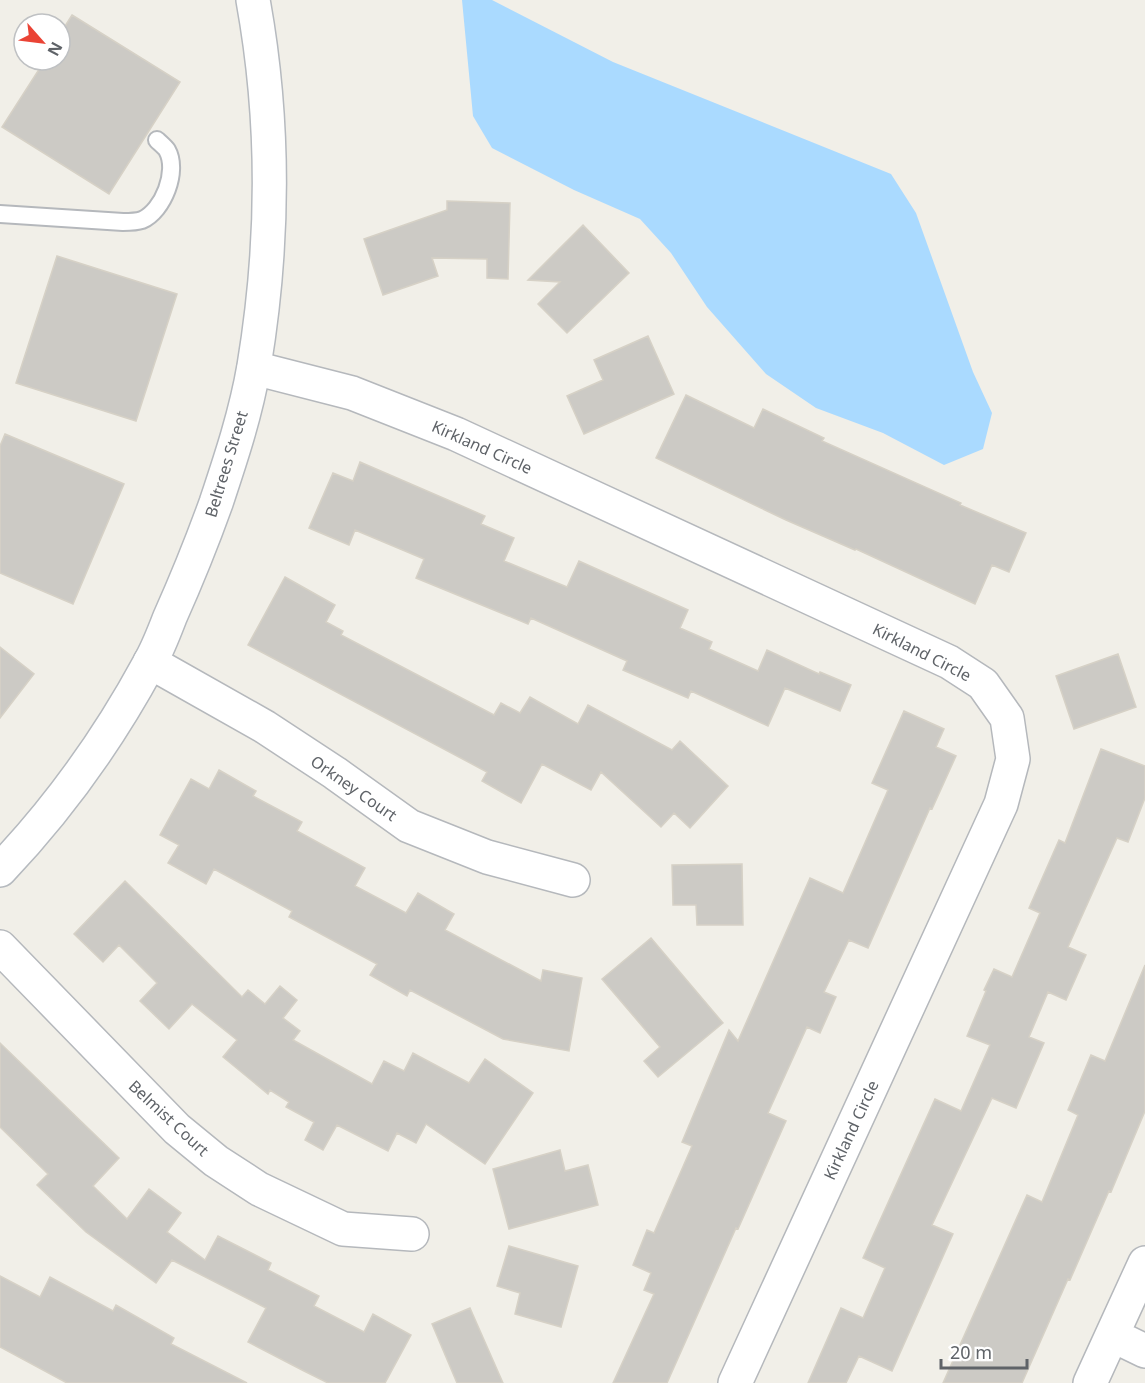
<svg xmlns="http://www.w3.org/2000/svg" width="1145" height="1383" font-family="'Noto Sans',sans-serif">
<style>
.water{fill:#aadaff}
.building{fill:#cccac5;stroke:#d6d1c6;stroke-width:1.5}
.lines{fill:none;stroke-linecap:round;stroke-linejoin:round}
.lane-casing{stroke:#b5b8bc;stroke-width:20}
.street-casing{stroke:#b5b8bc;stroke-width:36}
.secondary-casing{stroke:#b6babf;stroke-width:36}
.lane{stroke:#fff;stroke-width:16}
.street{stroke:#fff;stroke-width:33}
.secondary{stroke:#fff;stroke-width:33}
.labels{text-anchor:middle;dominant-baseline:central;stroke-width:6;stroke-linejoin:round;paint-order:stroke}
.street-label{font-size:16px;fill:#5f6368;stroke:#fff}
</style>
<rect width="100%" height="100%" fill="#f1efe8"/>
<!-- water -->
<path class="water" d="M462 0H492L613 62 891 174 916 213 973 372 992 413 983 449 944 465 883 433 816 408 766 374 707 307 671 253 640 219 574 190 492 148 473 116Z"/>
<!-- building -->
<path class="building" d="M72 15 180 82 109 194 2 127 45 60H60V34Z
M447 201 510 203 508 279 487 278V259L432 258 438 276 383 295 364 239 447 210Z
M583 225 629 273 567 333 538 304 560 282 528 280Z
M57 256 177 294 136 421 16 383Z
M648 336 674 394 584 434 567 396 603 380 594 360Z
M686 395 754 428 763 409 824 438 822 441 961 503 960 505 1026 533 1009 572 992 565 975 604 856 549 855 550 786 520 656 458Z
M5 434 124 484 73 604 0 573V446Z
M360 462 485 516 481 524 514 538 504 561 567 587 579 561 688 610 680 628 712 642 709 649 758 671 767 650 819 674 820 672 851 685 840 711 785 688 768 726 691 691 688 698 623 670 627 661 531 618 528 624 416 578 424 559 355 530 349 545 309 528 333 473 353 481Z
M285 577 335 605 326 622 343 631 341 635 494 715 501 703 520 713 530 697 578 724 588 705 672 750 680 741 728 786 690 828 674 813 661 827 601 772 591 790 542 764 521 803 482 781 487 772 248 645Z
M0 647 34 674 0 718Z
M1118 654 1136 707 1074 729 1056 676Z
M904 711 944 729 936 747 956 756 932 809 930 808 868 948 849 940 824 992 836 997 820 1033 807 1027 768 1113 786 1121 738 1229 736 1228 667 1383H613L654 1294 644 1290 651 1273 633 1265 647 1230 654 1233 692 1146 682 1142 729 1030 738 1041 810 878 843 893 888 790 872 783Z
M1101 749 1145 766V798L1128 842 1117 838 1068 947 1086 955 1066 1000 1048 992 1029 1037 1044 1043 1016 1108 992 1098 932 1225 953 1234 892 1371 859 1356 846 1383H808L841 1308 863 1318 885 1268 863 1258 935 1099 961 1111 990 1045 967 1036 986 991 984 990 994 969 1012 977 1040 913 1029 908 1059 840 1065 843Z
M219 770 256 791 253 796 302 822 297 831 365 868 355 886 406 913 418 893 454 914 445 930 541 981 543 970 582 978 569 1051 503 1039 410 990 407 996 370 975 377 964 289 917 292 911 214 869 206 884 168 863 179 845 160 835 191 779 209 789Z
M742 864 743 925H697L696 905H673L672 865Z
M125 881 242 997 248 990 265 1004 280 986 297 1000 283 1018 300 1031 293 1040 372 1084 384 1061 404 1071 413 1053 469 1083 485 1059 533 1093 485 1164 426 1124 416 1143 397 1133 388 1151 337 1125 323 1150 305 1140 314 1122 286 1107 289 1102 270 1090 268 1094 223 1057 237 1040 192 1004 169 1029 140 1001 157 983 119 945 103 962 74 934Z
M651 938 723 1023 658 1077 644 1061 660 1047 602 979Z
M1145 965V1111L1111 1192 1109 1191 1070 1280 1068 1279 1022 1383H943L1027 1195 1042 1202 1078 1115 1068 1110 1091 1055 1105 1061Z
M0 1043 119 1158 93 1186 127 1219 149 1189 181 1213 167 1232 205 1260 218 1236 271 1263 268 1270 319 1296 314 1306 364 1332 373 1314 411 1335 385 1383H328L304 1371 248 1342 266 1308 172 1260 156 1283 86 1232 37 1185 48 1174 0 1127Z
M560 1150 565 1171 588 1165 598 1205 509 1229 493 1169Z
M509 1246 578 1266 561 1327 515 1314 520 1293 497 1286Z
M0 1276 40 1297 50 1277 113 1311 116 1305 174 1338 171 1344 247 1383H67L0 1347Z
M470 1308 503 1383H457L432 1324Z"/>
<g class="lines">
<defs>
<path id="lane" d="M0 214 123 222C129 222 136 222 142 220 163 211 179 171 167 150 165 147 160 143 157 140"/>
<path id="street" d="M254 368 352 393 456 434 949 662 983 684 1007 718 1013 759 1001 804 735 1383
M150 662 265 727 335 773 409 826 487 857 573 880
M0 947 177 1129 216 1161 259 1189 343 1229 412 1234
M1112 1335 1145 1351
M1090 1383 1145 1263"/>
<path id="secondary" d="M0 870C58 809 109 738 149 664 158 649 164 632 170 617 187 579 202 542 216 503 231 458 246 413 254 366 274 245 275 121 253 0"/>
</defs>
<!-- lane casing -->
<use href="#lane" class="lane-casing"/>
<!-- street casing -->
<use href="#street" class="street-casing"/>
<!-- secondary casing -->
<use href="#secondary" class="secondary-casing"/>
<!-- lane -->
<use href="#lane" class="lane"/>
<!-- street -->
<use href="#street" class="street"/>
<!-- secondary -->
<use href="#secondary" class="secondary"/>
</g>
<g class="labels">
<!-- street labels -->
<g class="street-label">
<text transform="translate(482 447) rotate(24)">Kirkland Circle</text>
<text transform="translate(226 464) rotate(-73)">Beltrees Street</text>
<text transform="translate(922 652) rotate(27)">Kirkland Circle</text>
<text transform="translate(354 788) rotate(35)">Orkney Court</text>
<text transform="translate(169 1118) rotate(43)">Belmist Court</text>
<text transform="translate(851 1130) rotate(-65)">Kirkland Circle</text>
</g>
</g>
<!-- north arrow -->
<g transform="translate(42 42) rotate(118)"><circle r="28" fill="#ffffff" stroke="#bfc1c3" stroke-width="1.5"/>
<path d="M0-4.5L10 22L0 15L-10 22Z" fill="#ea4335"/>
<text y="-9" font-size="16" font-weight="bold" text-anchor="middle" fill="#5f6368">N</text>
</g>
<!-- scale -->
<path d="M941 1359v9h86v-9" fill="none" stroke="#5f6368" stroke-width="3"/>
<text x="950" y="1359" font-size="18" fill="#5f6368" stroke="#ffffff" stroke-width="4.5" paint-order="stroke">20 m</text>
</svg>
